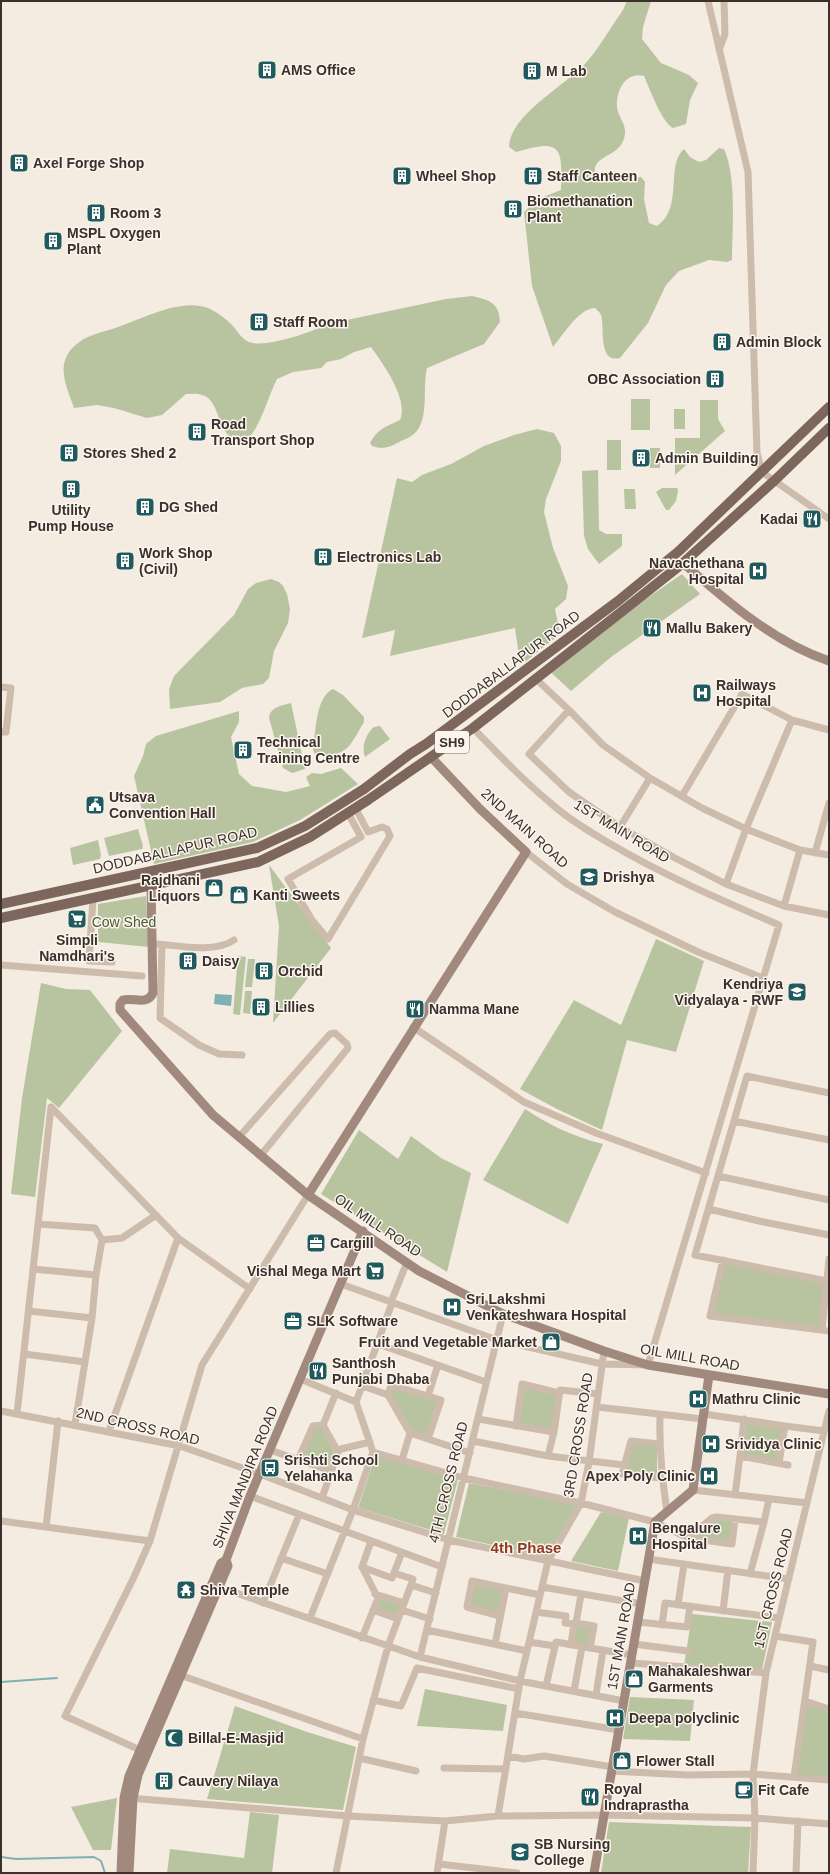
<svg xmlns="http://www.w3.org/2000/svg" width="830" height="1874" font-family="Arial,sans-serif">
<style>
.green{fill:#b8c4a0}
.water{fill:#7fb0b2}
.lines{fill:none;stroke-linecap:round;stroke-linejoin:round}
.stream{stroke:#7fb0b2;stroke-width:2}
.street{stroke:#cdbbac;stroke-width:7}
.secondary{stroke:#a18a7d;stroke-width:9}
.primary{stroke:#7d675c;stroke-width:10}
.labels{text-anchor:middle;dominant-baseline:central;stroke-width:3;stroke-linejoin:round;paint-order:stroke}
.shield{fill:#fbf5ee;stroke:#756b66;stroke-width:1}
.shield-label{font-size:13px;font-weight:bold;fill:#3b302b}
.poi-label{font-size:14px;font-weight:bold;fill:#3b302b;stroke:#fbf5ee;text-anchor:start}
.street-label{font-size:14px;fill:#3b302b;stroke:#fbf5ee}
.park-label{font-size:14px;fill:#4a5a2e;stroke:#fbf5ee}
.neighbourhood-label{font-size:15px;font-weight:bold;fill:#8c3b22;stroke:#fbf5ee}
</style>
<rect width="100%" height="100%" fill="#f4ebe1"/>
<!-- green -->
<path class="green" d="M627 1H651L643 27 642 39 661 63 689 75 698 83 690 100 686 124 673 128C661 121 650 89 644 76 626 71 616 90 617 107 618 117 626 123 625 134 622 159 591 153 595 175 612 187 623 181 641 177L645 182 644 199 649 223 657 226C684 208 665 165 684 149L690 157 699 162 706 160 719 148 724 149C737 178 732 227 732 260L727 262 709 260 679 271 666 285 648 323 620 358C597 364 605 325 601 315 600 312 597 310 595 308 579 308 563 335 553 347L532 286 524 212 538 199 561 190C563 145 560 139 516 152L509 147C510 115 563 87 584 65 599 49 610 28 623 10Z
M472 296C489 300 499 302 500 322L484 344 427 368C422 387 430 420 414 434 411 437 405 439 401 441 390 447 384 450 372 446L370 443C377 429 387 426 400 420 409 399 383 364 371 347L354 352 341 359 327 362 321 368 293 372 277 379C267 399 262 423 248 439 244 440 238 441 235 439 216 433 221 400 202 395 198 393 191 394 186 394L162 415 147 418 114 408 97 405 74 408C69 393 59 373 66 358 69 350 75 345 82 340 92 334 107 331 118 327 144 318 181 298 208 308 215 311 225 318 231 324 237 330 243 342 253 343 271 346 312 332 328 324L446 299Z
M631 399H650V430H631Z
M700 400H718V419L725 431 675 475V438H700Z
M674 409H685V429H674Z
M537 429 554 433 561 446V461L546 499 544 512 553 548 568 586 566 599 555 609 560 634 525 662 518 649 515 628 390 656 395 630 362 638 397 478 412 482 422 475 451 464 484 446 514 435Z
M607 440H621V470H607Z
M650 448H660V468H650Z
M598 470 599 530 606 534H622V546L599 564 588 549 584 536 582 471Z
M662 488H677L678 490 676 501 669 510H666L656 492Z
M624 489H635L636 509H625Z
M682 574 700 594 611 657 571 691 546 668Z
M271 579 279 582 283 586 287 594 290 609 288 623 274 651 269 678 263 684 242 688 220 702 170 709 169 689 174 676 234 615 248 589 256 583Z
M333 689 343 695 364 717V722C350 745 349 756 318 756L315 754 313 750C316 733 315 697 333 689Z
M291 703 305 769 292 773 283 768 269 718C270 707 281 706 291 703Z
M239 711V722L231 737 239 774 252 786 286 792 310 786 306 777 312 773 321 774 341 768 358 784 300 820 253 842 154 864 134 776 143 756 146 744 156 736Z
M380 726 390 739 365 757C361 746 366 734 374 727Z
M138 829 143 846 142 849 109 856 104 838Z
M98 840 101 855 100 859 73 865 70 848Z
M269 865 331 948 273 1023 279 926Z
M146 896 149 947 98 942V904Z
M656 939 704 961 676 1052 627 1040 602 1130 557 1109 520 1089 574 1000 621 1025Z
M238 956 246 957 240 1015 233 1014Z
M248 959H255L252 987H245Z
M41 983 66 989 90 990 122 1031 59 1108 47 1098 35 1197 11 1194 22 1098Z
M245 991H252L250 1014 243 1013Z
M525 1109C549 1125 574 1137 603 1144L568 1224 483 1180Z
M359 1130 398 1159 411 1136 441 1158 471 1173 447 1272 321 1194Z
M723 1260 827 1281 822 1330 710 1316Z
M525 1386 558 1393 553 1429 518 1424Z
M393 1387 438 1401 427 1437 412 1431 391 1395Z
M745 1421 783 1427 778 1462 741 1455Z
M314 1428H322L334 1452 328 1468 302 1458Z
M632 1443 657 1446V1475L625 1471Z
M376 1454 458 1479 444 1534 358 1508Z
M469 1483 577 1504 547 1557 456 1537Z
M601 1512 629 1518 618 1571 571 1561Z
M712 1520H733L730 1542 693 1537Z
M474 1583 503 1589 498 1612 470 1605Z
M381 1596 401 1603 396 1617 376 1610Z
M692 1614 772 1622 762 1670 684 1666Z
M575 1624 592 1627 589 1646 572 1644Z
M425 1689 507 1705 503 1731 417 1726Z
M630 1697 694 1700 690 1741 623 1739Z
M805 1701 829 1709V1780L794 1777Z
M235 1706 307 1732 356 1747 343 1810 207 1799Z
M117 1798 111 1850H93L71 1807Z
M250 1812 279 1815 272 1873H167L170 1849 244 1858Z
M609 1822 751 1827 748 1873H601Z"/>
<!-- water -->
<path class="water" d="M215 994 232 995 231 1006 214 1004Z"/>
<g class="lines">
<!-- stream -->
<path class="stream" d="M1 1682 57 1678
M1 1857 16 1859 94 1857 101 1861 105 1873"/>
<!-- street -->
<path class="street" d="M708 1 748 172 757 453 762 472 829 519
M719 50 725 34 724 1
M536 679 569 710 603 745 650 778 702 808 746 829 800 850 829 855
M1 687 11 688 6 732H1
M569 710 529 754 569 792 620 827 675 858 726 884 784 906 829 915
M682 796 742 694 792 720
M348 813 361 837 288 879 312 920 328 939 390 836 387 829 382 827 368 832 356 809
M620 827 650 778
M526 852 567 884 615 912 698 952 763 978
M815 853 829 803
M726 884 746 829 792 720 829 730
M93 898 89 961 112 962
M784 906 800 850
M158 944C179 946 216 953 234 940
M162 945 160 1018 199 1045 219 1054 242 1055
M1 965 142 976
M413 1027 524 1102 596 1133 706 1173
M734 1121 829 1140
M239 1137 330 1034 335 1033 347 1044 348 1048 261 1155
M718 1176 829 1200
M709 1209 759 1221 829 1235
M38 1224 95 1228 102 1240
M723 1260 710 1316 829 1331
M33 1269 96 1275 102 1240 122 1238 156 1215
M827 1281 695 1255 747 1076 829 1093
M341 1284 497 1340 602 1364 648 1365 779 925C721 900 663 875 609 843 590 832 570 820 554 806 525 782 499 755 473 728
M391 1302 407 1262
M29 1311 92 1318
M822 1330 829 1259
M378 1344 486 1382
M24 1354 85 1362 92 1318 96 1275
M438 1365 428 1396 441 1400 428 1439 470 1453
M300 1379 356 1402
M363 1386 388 1395 410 1433 402 1460
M388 1395 391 1385 428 1396
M356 1402 392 1303
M597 1407 703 1419
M1 1411 180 1446 260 1474 353 1510 449 1540 645 1581
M17 1414 51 1107 178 1238 250 1289
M704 1414 785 1426 779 1463
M660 1415C659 1448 662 1479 667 1512
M478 1419 554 1432 548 1456
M744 1419 740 1456 788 1465
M75 1424 85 1362
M323 1425 336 1393
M516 1426 522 1384 559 1393
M785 1426 824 1431
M109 1431 178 1238
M554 1432 560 1390 598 1394
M410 1433 428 1439
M473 1441 548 1456 624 1465
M659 1444 631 1441 622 1474 661 1478
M270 1450 331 1471
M337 1450 370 1442
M373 1452 464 1478 581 1503 655 1522 688 1538 732 1544 735 1519
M298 1460 313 1426 323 1425
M693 1490 807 1503
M735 1495 740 1456
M250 1496 442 1567
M322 1498 338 1452 323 1425
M1 1521 150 1541
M46 1527 58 1421
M688 1538 712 1518 717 1517 764 1522 769 1499
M281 1558 328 1574
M648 1559 789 1579
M362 1567 392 1578 402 1552
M394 1573 413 1579 411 1585
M750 1574 764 1522
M219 1587 420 1657 520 1681 624 1701
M542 1587 641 1604
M375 1594 404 1603
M581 1595 576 1623 594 1626 590 1648 632 1655
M263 1603 299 1515
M678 1605 684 1564
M373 1610 398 1619
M402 1610 430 1619
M723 1611 728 1570
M536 1612 566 1616 565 1623 574 1624
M500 1616 467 1607 472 1581 540 1595
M310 1618 353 1510 373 1452 356 1402
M638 1622 687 1627 690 1606
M662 1625 665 1603 779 1618
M427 1630 527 1651
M775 1636 813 1642 794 1777
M362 1638 378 1598 362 1567 371 1541
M529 1642 555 1646
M495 1644 506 1588
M634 1644 688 1651
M571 1645 574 1623H576
M420 1657 503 1314
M631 1663 766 1673
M810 1666 829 1670
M177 1674 363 1739
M546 1686 556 1642 590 1648
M574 1691 582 1647
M596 1695 603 1650
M373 1700 401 1706 417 1668 519 1689
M805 1701 829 1709
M515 1713 619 1730
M140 1750 65 1716 134 1577 150 1541 202 1365 308 1195
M508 1756 524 1759 544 1756 613 1767
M359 1758 416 1771
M444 1768 506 1769
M612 1771 687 1775 753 1774 829 1780
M129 1798 348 1816 445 1821 498 1816 604 1815 755 1818 829 1824
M498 1816 520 1681 548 1561 581 1503 589 1462 604 1351
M439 1864 517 1873
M336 1873 363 1739 388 1646 411 1585 436 1593
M437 1873 445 1821
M753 1873 755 1818 753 1774 766 1673 829 1411
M796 1873 798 1821"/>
<!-- secondary -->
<path class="secondary" d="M683 563C727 601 773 642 829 661
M151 885 153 993C147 1006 133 997 123 1000L120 1004V1010L213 1115 308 1195 419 1271 503 1314 604 1351 648 1365 829 1394
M308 1195 526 852 480 809 431 757
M121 1873 124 1798 129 1776 221 1563 226 1560 250 1496 363 1231
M129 1873 133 1798 138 1775 228 1566 226 1560
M594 1873 655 1522 693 1490 709 1375"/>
<!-- primary -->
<path class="primary" d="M1 904 257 848 305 826 364 789 410 754 426 744 618 601 679 551 829 407
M1 918 258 862 310 837 368 800 473 728 625 609 683 563 774 481 829 428"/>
</g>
<!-- icons -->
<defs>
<symbol id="building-square" viewBox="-11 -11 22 22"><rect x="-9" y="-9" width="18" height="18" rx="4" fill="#1f5a5e" stroke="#fbf5ee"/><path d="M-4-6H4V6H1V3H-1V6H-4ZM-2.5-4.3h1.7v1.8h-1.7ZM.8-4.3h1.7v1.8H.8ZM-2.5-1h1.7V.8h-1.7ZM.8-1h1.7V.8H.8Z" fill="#fff"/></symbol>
<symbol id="restaurant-square" viewBox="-11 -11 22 22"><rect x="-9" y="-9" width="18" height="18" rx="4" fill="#1f5a5e" stroke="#fbf5ee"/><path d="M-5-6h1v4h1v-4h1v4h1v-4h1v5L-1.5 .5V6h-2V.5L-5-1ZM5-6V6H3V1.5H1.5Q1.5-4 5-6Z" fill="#fff"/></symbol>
<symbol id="hospital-square" viewBox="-11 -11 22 22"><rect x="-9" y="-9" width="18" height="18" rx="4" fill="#1f5a5e" stroke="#fbf5ee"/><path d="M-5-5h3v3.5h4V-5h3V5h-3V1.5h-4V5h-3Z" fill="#fff"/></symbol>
<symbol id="civic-square" viewBox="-11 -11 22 22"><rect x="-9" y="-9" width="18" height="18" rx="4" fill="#1f5a5e" stroke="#fbf5ee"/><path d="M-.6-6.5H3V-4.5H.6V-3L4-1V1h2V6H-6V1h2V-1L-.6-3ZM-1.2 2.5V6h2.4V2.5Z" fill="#fff"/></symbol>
<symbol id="school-square" viewBox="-11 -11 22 22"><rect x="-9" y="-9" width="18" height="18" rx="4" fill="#1f5a5e" stroke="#fbf5ee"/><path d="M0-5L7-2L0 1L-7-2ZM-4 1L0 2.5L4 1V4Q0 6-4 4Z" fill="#fff"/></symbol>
<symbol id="shop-square" viewBox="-11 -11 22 22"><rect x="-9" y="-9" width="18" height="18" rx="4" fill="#1f5a5e" stroke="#fbf5ee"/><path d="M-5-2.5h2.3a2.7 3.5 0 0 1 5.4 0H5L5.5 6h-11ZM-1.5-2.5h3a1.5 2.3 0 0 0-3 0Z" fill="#fff"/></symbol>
<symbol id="supermarket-square" viewBox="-11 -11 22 22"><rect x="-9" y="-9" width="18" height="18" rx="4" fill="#1f5a5e" stroke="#fbf5ee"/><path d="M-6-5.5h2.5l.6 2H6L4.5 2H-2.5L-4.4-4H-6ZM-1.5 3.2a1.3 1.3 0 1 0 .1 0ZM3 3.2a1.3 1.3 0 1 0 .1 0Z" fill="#fff"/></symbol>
<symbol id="office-square" viewBox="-11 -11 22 22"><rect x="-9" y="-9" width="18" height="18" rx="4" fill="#1f5a5e" stroke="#fbf5ee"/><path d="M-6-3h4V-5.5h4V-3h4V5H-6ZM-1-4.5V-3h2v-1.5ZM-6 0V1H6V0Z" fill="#fff"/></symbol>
<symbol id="bus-square" viewBox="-11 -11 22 22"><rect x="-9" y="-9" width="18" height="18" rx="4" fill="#1f5a5e" stroke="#fbf5ee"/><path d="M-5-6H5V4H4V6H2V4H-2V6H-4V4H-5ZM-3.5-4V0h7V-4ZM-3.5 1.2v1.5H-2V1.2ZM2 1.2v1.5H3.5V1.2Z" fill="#fff"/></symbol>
<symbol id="temple-square" viewBox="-11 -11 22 22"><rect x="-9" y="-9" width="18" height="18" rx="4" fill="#1f5a5e" stroke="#fbf5ee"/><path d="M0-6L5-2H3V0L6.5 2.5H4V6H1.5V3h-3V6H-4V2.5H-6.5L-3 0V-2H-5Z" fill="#fff"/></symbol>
<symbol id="mosque-square" viewBox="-11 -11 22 22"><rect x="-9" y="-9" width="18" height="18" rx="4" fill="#1f5a5e" stroke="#fbf5ee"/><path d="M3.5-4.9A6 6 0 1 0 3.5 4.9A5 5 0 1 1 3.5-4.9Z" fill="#fff"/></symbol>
<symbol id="cafe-square" viewBox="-11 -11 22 22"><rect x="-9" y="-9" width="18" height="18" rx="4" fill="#1f5a5e" stroke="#fbf5ee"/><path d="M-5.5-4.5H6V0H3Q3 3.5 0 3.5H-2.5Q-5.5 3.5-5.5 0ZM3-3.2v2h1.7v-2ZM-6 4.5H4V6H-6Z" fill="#fff"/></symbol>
<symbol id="university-square" viewBox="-11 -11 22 22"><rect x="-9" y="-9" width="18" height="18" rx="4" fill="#1f5a5e" stroke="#fbf5ee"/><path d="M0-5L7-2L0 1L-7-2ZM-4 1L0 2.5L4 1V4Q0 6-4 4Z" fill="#fff"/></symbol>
</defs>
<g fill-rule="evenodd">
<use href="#building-square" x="256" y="59" width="22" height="22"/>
<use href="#building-square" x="521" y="60" width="22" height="22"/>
<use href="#building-square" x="8" y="152" width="22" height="22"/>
<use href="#building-square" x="391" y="165" width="22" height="22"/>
<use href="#building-square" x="522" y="165" width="22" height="22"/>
<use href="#building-square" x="502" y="198" width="22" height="22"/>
<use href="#building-square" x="85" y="202" width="22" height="22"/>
<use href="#building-square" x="42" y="230" width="22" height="22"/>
<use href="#building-square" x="248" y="311" width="22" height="22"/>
<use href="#building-square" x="711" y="331" width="22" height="22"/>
<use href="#building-square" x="704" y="368" width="22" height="22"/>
<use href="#building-square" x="186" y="421" width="22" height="22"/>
<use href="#building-square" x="58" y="442" width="22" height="22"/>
<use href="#building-square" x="630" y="447" width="22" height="22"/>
<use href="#building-square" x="60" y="478" width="22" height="22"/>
<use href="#building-square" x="134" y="496" width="22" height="22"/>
<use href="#restaurant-square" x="801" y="508" width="22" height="22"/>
<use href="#building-square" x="312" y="546" width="22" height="22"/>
<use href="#building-square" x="114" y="550" width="22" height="22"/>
<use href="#hospital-square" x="747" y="560" width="22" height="22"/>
<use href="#restaurant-square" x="641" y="617" width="22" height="22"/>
<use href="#hospital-square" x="691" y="682" width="22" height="22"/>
<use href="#building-square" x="232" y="739" width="22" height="22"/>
<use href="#civic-square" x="84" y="794" width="22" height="22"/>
<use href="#school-square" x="578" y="866" width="22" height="22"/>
<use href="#shop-square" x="203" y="877" width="22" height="22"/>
<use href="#shop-square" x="228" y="884" width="22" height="22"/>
<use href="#supermarket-square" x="66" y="908" width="22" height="22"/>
<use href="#building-square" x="177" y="950" width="22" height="22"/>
<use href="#building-square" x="253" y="960" width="22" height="22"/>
<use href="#school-square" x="786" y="981" width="22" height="22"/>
<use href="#building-square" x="250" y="996" width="22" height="22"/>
<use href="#restaurant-square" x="404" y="998" width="22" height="22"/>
<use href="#office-square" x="305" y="1232" width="22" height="22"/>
<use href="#supermarket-square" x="364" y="1260" width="22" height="22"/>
<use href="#hospital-square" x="441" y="1296" width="22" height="22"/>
<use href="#office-square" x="282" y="1310" width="22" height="22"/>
<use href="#shop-square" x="540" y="1331" width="22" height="22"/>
<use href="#restaurant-square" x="307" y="1360" width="22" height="22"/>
<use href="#hospital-square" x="687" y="1388" width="22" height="22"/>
<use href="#hospital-square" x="700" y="1433" width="22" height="22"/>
<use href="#bus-square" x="259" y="1457" width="22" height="22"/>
<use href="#hospital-square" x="698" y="1465" width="22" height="22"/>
<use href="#hospital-square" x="627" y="1525" width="22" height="22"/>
<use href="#temple-square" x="175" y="1579" width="22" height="22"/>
<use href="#shop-square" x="623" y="1668" width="22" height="22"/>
<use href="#hospital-square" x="604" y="1707" width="22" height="22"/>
<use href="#mosque-square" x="163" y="1727" width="22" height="22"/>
<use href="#shop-square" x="611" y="1750" width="22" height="22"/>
<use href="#building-square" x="153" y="1770" width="22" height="22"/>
<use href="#cafe-square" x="733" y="1779" width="22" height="22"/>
<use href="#restaurant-square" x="579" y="1786" width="22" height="22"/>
<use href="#university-square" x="509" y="1841" width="22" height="22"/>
</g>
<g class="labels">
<!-- shield labels -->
<rect class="shield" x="435" y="731" width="34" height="22" rx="3"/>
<g class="shield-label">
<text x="452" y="742">SH9</text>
</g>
<!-- poi labels -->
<g class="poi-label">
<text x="281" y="70">AMS Office</text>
<text x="546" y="71">M Lab</text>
<text x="33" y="163">Axel Forge Shop</text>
<text x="416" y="176">Wheel Shop</text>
<text x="547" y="176">Staff Canteen</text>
<text x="527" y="201">Biomethanation<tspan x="527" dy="16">Plant</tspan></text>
<text x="110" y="213">Room 3</text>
<text x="67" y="233">MSPL Oxygen<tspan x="67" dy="16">Plant</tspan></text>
<text x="273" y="322">Staff Room</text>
<text x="736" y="342">Admin Block</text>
<text x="701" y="379" text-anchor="end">OBC Association</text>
<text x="211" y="424">Road<tspan x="211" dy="16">Transport Shop</tspan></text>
<text x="83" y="453">Stores Shed 2</text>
<text x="655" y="458">Admin Building</text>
<text x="159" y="507">DG Shed</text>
<text x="71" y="510" text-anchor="middle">Utility<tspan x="71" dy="16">Pump House</tspan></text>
<text x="798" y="519" text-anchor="end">Kadai</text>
<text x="139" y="553">Work Shop<tspan x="139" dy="16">(Civil)</tspan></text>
<text x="337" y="557">Electronics Lab</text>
<text x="744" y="563" text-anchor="end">Navachethana<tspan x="744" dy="16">Hospital</tspan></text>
<text x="666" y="628">Mallu Bakery</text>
<text x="716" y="685">Railways<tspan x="716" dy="16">Hospital</tspan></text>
<text x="257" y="742">Technical<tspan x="257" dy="16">Training Centre</tspan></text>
<text x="109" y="797">Utsava<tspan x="109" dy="16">Convention Hall</tspan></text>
<text x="603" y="877">Drishya</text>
<text x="200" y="880" text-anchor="end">Rajdhani<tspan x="200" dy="16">Liquors</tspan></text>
<text x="253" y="895">Kanti Sweets</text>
<text x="77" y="940" text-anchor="middle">Simpli<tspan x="77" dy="16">Namdhari's</tspan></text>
<text x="202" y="961">Daisy</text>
<text x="278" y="971">Orchid</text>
<text x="783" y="984" text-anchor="end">Kendriya<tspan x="783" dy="16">Vidyalaya - RWF</tspan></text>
<text x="275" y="1007">Lillies</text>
<text x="429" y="1009">Namma Mane</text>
<text x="330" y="1243">Cargill</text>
<text x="361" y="1271" text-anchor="end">Vishal Mega Mart</text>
<text x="466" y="1299">Sri Lakshmi<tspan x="466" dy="16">Venkateshwara Hospital</tspan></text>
<text x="307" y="1321">SLK Software</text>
<text x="537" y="1342" text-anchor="end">Fruit and Vegetable Market</text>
<text x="332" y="1363">Santhosh<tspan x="332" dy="16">Punjabi Dhaba</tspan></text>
<text x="712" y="1399">Mathru Clinic</text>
<text x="725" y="1444">Srividya Clinic</text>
<text x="284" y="1460">Srishti School<tspan x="284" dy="16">Yelahanka</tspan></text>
<text x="695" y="1476" text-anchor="end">Apex Poly Clinic</text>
<text x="652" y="1528">Bengalure<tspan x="652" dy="16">Hospital</tspan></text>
<text x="200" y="1590">Shiva Temple</text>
<text x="648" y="1671">Mahakaleshwar<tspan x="648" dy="16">Garments</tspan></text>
<text x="629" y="1718">Deepa polyclinic</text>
<text x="188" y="1738">Billal-E-Masjid</text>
<text x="636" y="1761">Flower Stall</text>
<text x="178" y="1781">Cauvery Nilaya</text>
<text x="604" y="1789">Royal<tspan x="604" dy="16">Indraprastha</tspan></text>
<text x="758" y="1790">Fit Cafe</text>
<text x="534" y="1844">SB Nursing<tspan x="534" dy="16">College</tspan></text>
</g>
<!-- street labels -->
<g class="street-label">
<text transform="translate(511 664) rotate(-37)">DODDABALLAPUR ROAD</text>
<text transform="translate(525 828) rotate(42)">2ND MAIN ROAD</text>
<text transform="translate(622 831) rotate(31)">1ST MAIN ROAD</text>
<text transform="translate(175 850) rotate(-13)">DODDABALLAPUR ROAD</text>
<text transform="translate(378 1225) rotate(34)">OIL MILL ROAD</text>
<text transform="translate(690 1357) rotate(10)">OIL MILL ROAD</text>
<text transform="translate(138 1426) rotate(13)">2ND CROSS ROAD</text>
<text transform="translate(578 1435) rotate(-81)">3RD CROSS ROAD</text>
<text transform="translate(245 1477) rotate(-68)">SHIVA MANDIRA ROAD</text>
<text transform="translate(448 1482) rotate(-76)">4TH CROSS ROAD</text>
<text transform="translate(773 1588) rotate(-76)">1ST CROSS ROAD</text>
<text transform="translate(621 1636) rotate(-80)">1ST MAIN ROAD</text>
</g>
<!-- park labels -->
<g class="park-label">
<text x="124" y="922">Cow Shed</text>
</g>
<!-- neighbourhood labels -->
<g class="neighbourhood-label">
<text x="526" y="1547">4th Phase</text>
</g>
</g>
<!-- border -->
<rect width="830" height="1874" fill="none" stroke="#3b302b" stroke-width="4"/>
</svg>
